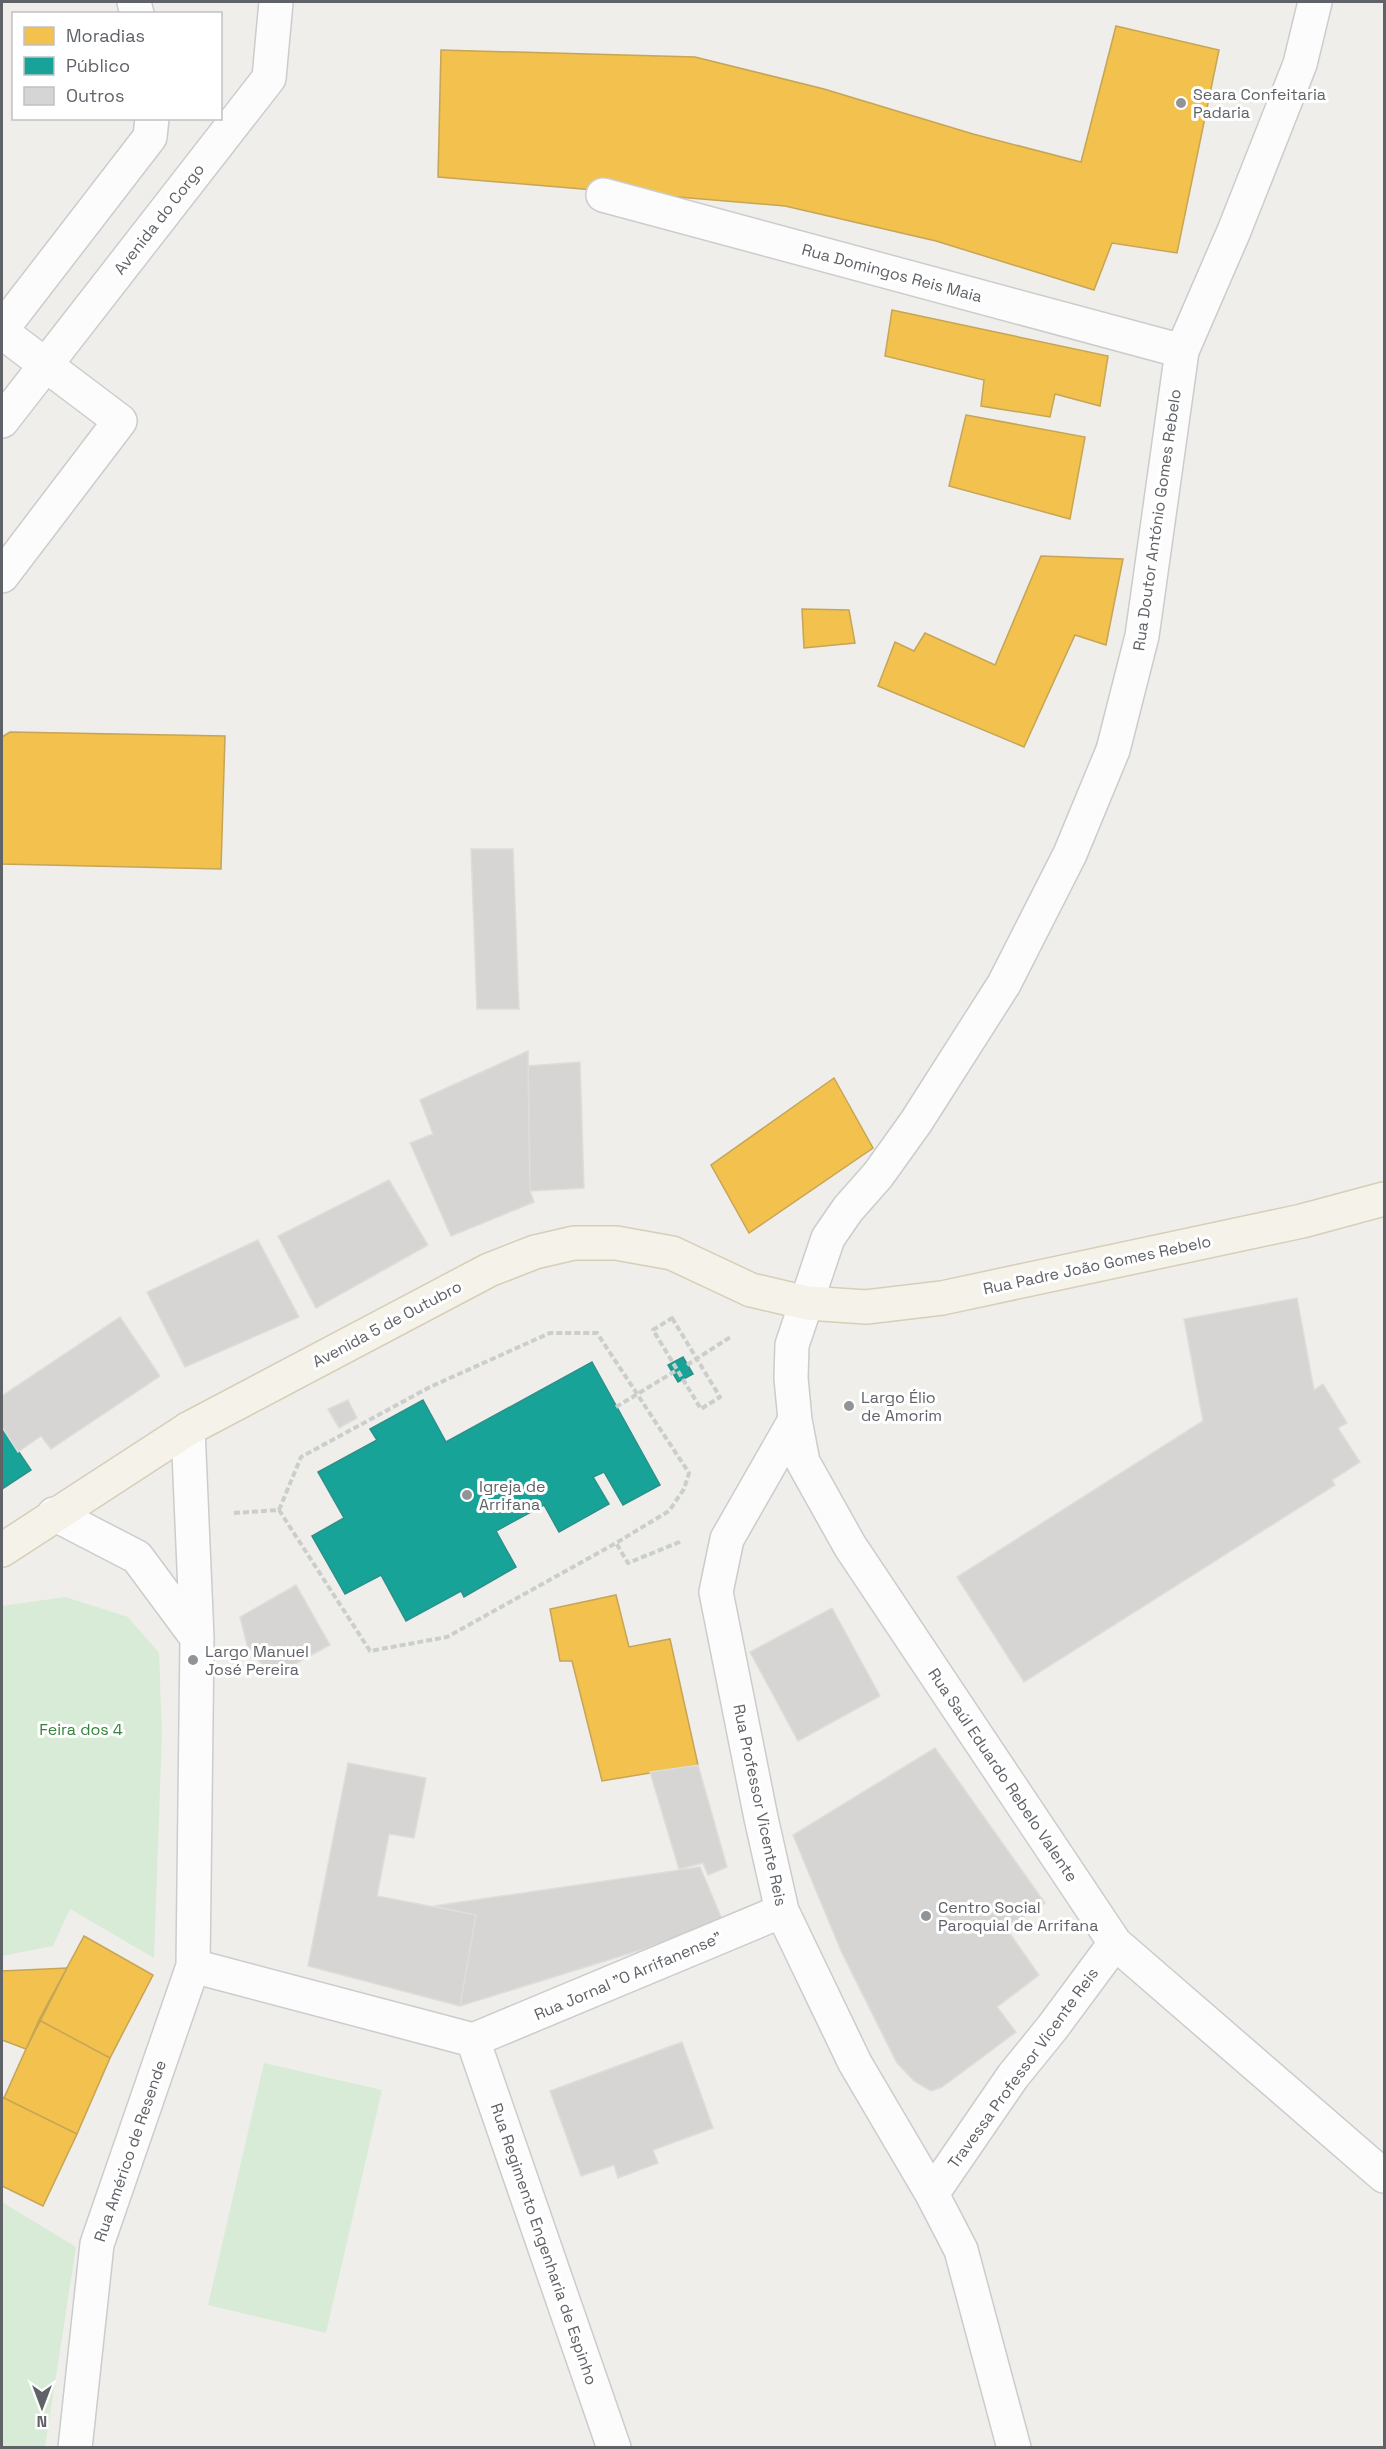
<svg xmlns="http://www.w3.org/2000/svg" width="1386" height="2449" font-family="'Space Grotesk',sans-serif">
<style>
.green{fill:#d8ebd6}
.homes{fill:#f2c14e;stroke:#c6a556;stroke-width:1.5}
.public{fill:#17a398;stroke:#2d908a;stroke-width:1.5}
.building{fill:#d6d5d3;stroke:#deddd9;stroke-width:1.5}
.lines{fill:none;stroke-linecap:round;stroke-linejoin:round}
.minor-casing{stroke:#cbcccc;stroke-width:36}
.major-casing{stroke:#d7ceb8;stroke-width:36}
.path{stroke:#cacfcc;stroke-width:4;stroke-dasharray:6 3;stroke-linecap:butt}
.minor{stroke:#fdfcfc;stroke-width:33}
.major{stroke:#f4f2e9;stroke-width:33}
.poi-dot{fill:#919496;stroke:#fff;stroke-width:2}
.labels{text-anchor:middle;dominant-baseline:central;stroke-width:6;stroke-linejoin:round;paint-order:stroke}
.poi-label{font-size:16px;fill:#5f6368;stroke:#fff;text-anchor:start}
.street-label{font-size:16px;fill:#5f6368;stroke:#fff}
.park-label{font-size:16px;fill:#348238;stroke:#fff}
</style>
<rect width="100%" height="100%" fill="#efeeea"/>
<!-- green -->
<path class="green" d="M65 1597 128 1617 159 1653 162 1733 154 1958 70 1909 53 1946 2 1956V1606Z
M264 2063 382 2090 326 2333 208 2305Z
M2 2202 76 2247 45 2447H2Z"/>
<!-- homes -->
<path class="homes" d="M1116 26 1219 50 1177 253 1112 243 1094 290 936 241 785 206 438 177 441 50 695 57 824 89 973 134 1081 162Z
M892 310 1108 356 1100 406 1055 394 1050 417 981 406 984 380 885 356Z
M966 415 1085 437 1070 519 949 486Z
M1041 556 1123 559 1106 645 1075 635 1024 747 878 686 895 642 914 651 925 633 995 665Z
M802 609 849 610 855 643 804 648Z
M10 732 225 736 221 869 2 864V737Z
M834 1078 873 1148 749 1233 711 1165Z
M616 1595 629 1647 670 1639 698 1765 602 1781 572 1661H560L550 1609Z
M84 1936 153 1975 110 2058 39 2020Z
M67 1968 26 2049 2 2040V1971Z
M39 2020 110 2058 77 2134 4 2098Z
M2 2097 77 2134 43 2206 2 2186Z"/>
<!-- public -->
<path class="public" d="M683 1357 693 1374 678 1382 668 1365Z
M592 1362 660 1485 623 1505 604 1472 593 1477 609 1504 559 1532 544 1505 496 1531 516 1567 464 1597 461 1591 406 1621 381 1575 345 1594 312 1536 344 1518 318 1472 377 1440 370 1429 423 1400 446 1442Z
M2 1427 31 1470 2 1489Z"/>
<!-- building -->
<path class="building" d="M471 849H513L519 1009H477Z
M528 1051 530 1191 534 1202 451 1236 410 1143 433 1134 420 1100Z
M580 1062 584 1188 530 1191 528 1066Z
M389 1180 428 1245 316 1308 278 1236Z
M258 1240 299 1317 185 1367 147 1292Z
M1297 1298 1314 1390 1323 1384 1347 1423 1338 1428 1360 1462 1332 1480 1335 1485 1024 1682 957 1577 1203 1421 1184 1319Z
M120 1317 160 1376 51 1449 41 1436 18 1452 2 1427V1396Z
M348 1400 357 1418 339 1428 328 1409Z
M296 1585 330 1645 273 1676 248 1649 240 1617Z
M832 1608 880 1696 798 1741 750 1652Z
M935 1748 1045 1903 1006 1928 1039 1975 997 2007 1016 2032 942 2087 931 2091 914 2081 897 2063 842 1953 793 1835Z
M348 1763 426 1778 414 1838 389 1834 377 1896 476 1915 460 2006 308 1966Z
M698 1765 727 1867 708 1875 703 1863 679 1869 650 1772Z
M700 1867 724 1924 460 2006 476 1915 434 1906Z
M682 2042 713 2128 653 2150 658 2163 618 2178 614 2165 581 2176 550 2091Z"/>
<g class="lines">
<defs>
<path id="minor" d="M134 2 137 14
M1315 2 1300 64 1234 231 1182 351 1142 636 1113 750 1070 854 1004 984 916 1122 878 1175 848 1209 828 1238 792 1345 791 1378 795 1420 803 1462 850 1546 1115 1943 1384 2176
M603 195 1182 351
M2 329 150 137 152 118
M2 332 120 421 2 576
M2 421 269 78 276 2
M795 1420 727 1539 716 1592 761 1818 782 1911 855 2063 932 2194 961 2250 1014 2448
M54 1514 137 1557 197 1638
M193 1966 473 2040
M473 2040 614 2448
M473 2040 782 1911
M932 2194 1013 2076 1052 2028 1115 1943
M75 2448 97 2244 193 1966 197 1638 188 1429"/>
<path id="major" d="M2 1550 188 1429 489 1270 535 1252 574 1243H616L672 1253 751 1290 807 1303 866 1307 942 1298 1302 1221 1384 1199"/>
</defs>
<!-- minor casing -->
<use href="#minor" class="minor-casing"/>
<!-- major casing -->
<use href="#major" class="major-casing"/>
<!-- path -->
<path class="path" d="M672 1318 720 1397 701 1409 653 1330Z
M687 1365 732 1336
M616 1407 677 1370
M279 1510 301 1457 430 1387 550 1333H597L689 1473 684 1489 669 1511 616 1543
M234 1513 279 1510 370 1651 447 1637 616 1543 628 1563 682 1541"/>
<!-- minor -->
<use href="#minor" class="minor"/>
<!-- major -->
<use href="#major" class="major"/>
</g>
<!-- markers -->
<g class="poi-dot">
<circle cx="1181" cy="103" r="6"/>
<circle cx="849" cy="1406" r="6"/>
<circle cx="467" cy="1495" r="6"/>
<circle cx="193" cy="1660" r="6"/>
<circle cx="926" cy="1916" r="6"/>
</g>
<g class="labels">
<!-- poi labels -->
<g class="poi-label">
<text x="1193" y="94">Seara Confeitaria<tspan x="1193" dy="18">Padaria</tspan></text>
<text x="861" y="1397">Largo Élio<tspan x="861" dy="18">de Amorim</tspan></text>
<text x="479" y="1486">Igreja de<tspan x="479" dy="18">Arrifana</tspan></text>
<text x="205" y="1651">Largo Manuel<tspan x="205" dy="18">José Pereira</tspan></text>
<text x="938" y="1907">Centro Social<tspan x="938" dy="18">Paroquial de Arrifana</tspan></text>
</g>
<!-- street labels -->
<g class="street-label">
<text transform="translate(159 219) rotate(-52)">Avenida do Corgo</text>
<text transform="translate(892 273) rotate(15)">Rua Domingos Reis Maia</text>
<text transform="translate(1157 520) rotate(-82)">Rua Doutor António Gomes Rebelo</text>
<text transform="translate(1097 1265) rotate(-12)">Rua Padre João Gomes Rebelo</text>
<text transform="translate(387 1324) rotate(-28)">Avenida 5 de Outubro</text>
<text transform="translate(1003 1775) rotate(56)">Rua Saúl Eduardo Rebelo Valente</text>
<text transform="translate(760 1805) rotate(78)">Rua Professor Vicente Reis</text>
<text transform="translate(628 1976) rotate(-23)">Rua Jornal "O Arrifanense"</text>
<text transform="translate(1023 2068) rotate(-54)">Travessa Professor Vicente Reis</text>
<text transform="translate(130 2151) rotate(-71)">Rua Américo de Resende</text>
<text transform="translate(544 2244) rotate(71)">Rua Regimento Engenharia de Espinho</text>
</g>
<!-- park labels -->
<g class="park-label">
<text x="81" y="1729">Feira dos 4</text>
</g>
</g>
<!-- border -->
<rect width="1386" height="2449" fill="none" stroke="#5f6368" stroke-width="6"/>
<!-- legend -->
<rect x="12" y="12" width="210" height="108" fill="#ffffff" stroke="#bfc1c3" stroke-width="1.5"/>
<rect x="24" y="27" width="30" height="18" fill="#f2c14e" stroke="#bfc1c3" stroke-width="1.5"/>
<text x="66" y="42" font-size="18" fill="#5f6368">Moradias</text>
<rect x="24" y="57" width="30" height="18" fill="#17a398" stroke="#bfc1c3" stroke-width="1.5"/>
<text x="66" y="72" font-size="18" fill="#5f6368">Público</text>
<rect x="24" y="87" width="30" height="18" fill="#d6d5d3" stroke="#bfc1c3" stroke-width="1.5"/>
<text x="66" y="102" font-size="18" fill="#5f6368">Outros</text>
<!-- north arrow -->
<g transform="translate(42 2407) rotate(180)" stroke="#ffffff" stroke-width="4.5" paint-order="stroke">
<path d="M0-4.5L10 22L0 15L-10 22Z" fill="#5f6368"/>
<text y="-9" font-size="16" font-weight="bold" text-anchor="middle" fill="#5f6368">N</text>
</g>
</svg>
